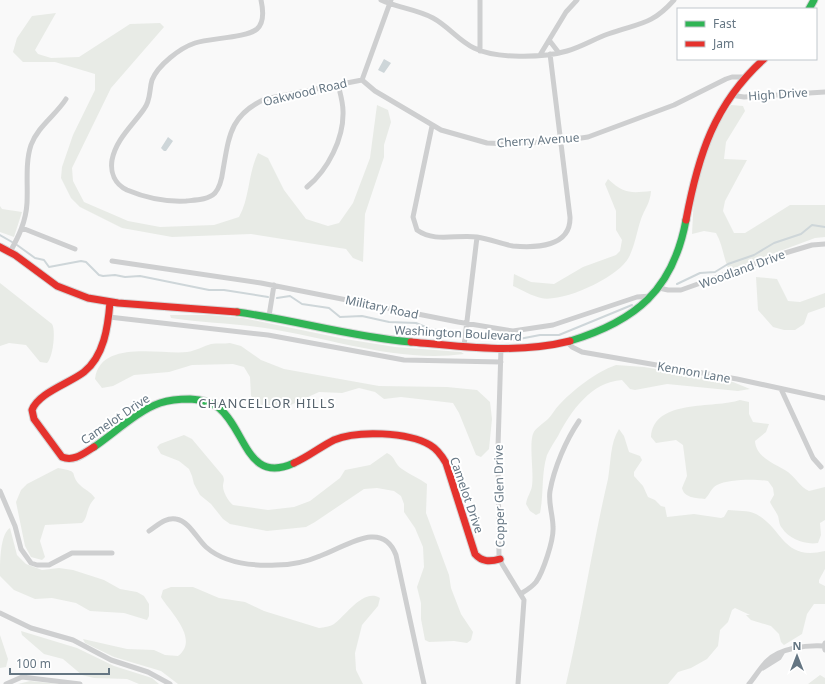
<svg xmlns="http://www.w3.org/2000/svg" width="825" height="684" font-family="'Noto Sans',sans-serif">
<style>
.green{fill:#e8ebe6}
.water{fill:#ced6d9}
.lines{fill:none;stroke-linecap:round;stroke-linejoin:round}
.stream{stroke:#ced6d9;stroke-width:2}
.fast-casing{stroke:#d5d6d7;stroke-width:9}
.jam-casing{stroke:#d5d6d7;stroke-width:9}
.street{stroke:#cecfd0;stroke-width:5}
.fast{stroke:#30b455;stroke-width:7}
.jam{stroke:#e5322d;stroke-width:7}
.labels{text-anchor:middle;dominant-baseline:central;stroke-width:4;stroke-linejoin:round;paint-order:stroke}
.street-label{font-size:12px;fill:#657683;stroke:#fff}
.neighbourhood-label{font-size:13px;letter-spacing:1px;fill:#57646e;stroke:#fff}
</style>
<rect width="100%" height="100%" fill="#f9f9f9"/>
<!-- green -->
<path class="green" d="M56 13 35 50 38 54 51 58 79 57 130 24 160 23 164 27 111 88 72 168 73 181 84 202 128 221 160 227 214 225 239 217C250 197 248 173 258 153L268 158 284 190 306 219 328 226 339 223 353 203 370 158 377 105 388 110 391 122 384 145V157L365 214 363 262 353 258 346 249 251 234 172 237 122 228 80 207 71 198 61 178 62 167 73 135 95 90V74L55 62H23L13 52 17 38 32 16Z
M731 105 743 106 745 111 726 142 724 159 747 160 725 201 723 211 734 233H745L790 205H825V237L815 238 729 270C723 257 723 245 716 233L704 231 692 234 694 196 707 141Z
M608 179C624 194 631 193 651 191 650 204 645 208 641 219 637 231 635 245 629 257 619 277 563 303 541 298 532 296 522 290 513 286L514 274 531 282 554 284 583 267 616 255 620 251 622 240 616 230V211L605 184Z
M0 206 2 209 22 212 14 237 0 232Z
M756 277 777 279 788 301 800 302 825 293V307L808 313 804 324 795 330H784L773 327 758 310Z
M0 283 52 324C56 330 53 358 47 363L40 362 26 345 9 343 0 346Z
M170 315H209L243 318 345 339 395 347 461 352 464 354C397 363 331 338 265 328 234 323 203 323 171 318Z
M230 343 241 346 261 360 284 369 379 386 447 387 477 390 490 402 492 419 489 449 481 457 476 455 459 413 453 403 401 397 384 399 375 392 359 388 342 393 319 392 282 409 270 410 260 404 251 396 250 377 244 367 233 364 192 365 169 372 134 375 113 386 102 388 95 379C100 339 161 355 187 352 196 351 203 346 211 344 217 343 224 344 230 343Z
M616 365 644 367 733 382 750 389 738 391 667 384 635 390 630 389 622 380C591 382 571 411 558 436 554 442 550 449 547 455 541 474 544 494 540 513L536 515 530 511 526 504C527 497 531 492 532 486 534 472 529 445 533 434 535 428 543 424 548 419 552 415 555 409 559 405 573 390 596 372 616 365Z
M740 400 749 402V414L753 422 769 424 766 432 755 441C756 458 776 464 788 472 796 478 800 487 809 491L825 487V520L820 523 821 535 818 543C805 545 789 539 782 528 779 525 779 519 778 516 776 511 772 507 770 502L774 495 773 488 768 481C756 479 728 479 717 485 711 488 710 494 705 499 696 498 684 498 682 488L687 476 683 445 676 440 656 443 651 437C654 398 714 409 740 400Z
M619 429 624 436 629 452 640 456 642 460 634 472V476L643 486 648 497 655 500 661 506 665 507 667 517 694 514 721 518 724 517 728 510C737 511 748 510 756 514 784 529 782 561 825 551V569L819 580V583L825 586V604H814L807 614 802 634 784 645 781 642 779 634 771 626 751 620 746 615H750L735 608 732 610 728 622 720 630 718 646 707 659 691 668 678 672 668 684H566C582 616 592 547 608 479 611 462 610 443 619 429Z
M184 435 192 439 223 476C225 481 223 482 223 486 223 492 228 501 233 505L268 510 294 507 310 501 340 478 345 470 370 465 387 453C395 456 395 465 402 469 410 475 419 478 427 484L426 513 449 575 451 588 461 614 473 632 471 640 467 643 454 641 429 642 425 640 421 619V603L417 587 424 567 423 547 415 528 404 512V504L401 496 394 491 377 488 364 489 315 522 306 527 267 531 230 524 223 519 211 504 200 495 194 484 192 476 189 469 179 461 161 454 157 447 160 444Z
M58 468C82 472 68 473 80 485 85 490 90 491 95 498 85 508 89 517 82 523L45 525 40 541 45 557 42 560 31 557 25 546 16 502 21 490 27 484Z
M10 528 17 555 26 564 42 570 59 568 73 570 104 580 120 589 137 592 144 596 149 604V616L147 620 124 613 90 611 76 603 52 598 35 599 14 590 0 576C0 562 0 534 10 528Z
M171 587H193L219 598 245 602 264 611 319 628C325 627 329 627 334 624 346 616 363 588 380 598L378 606 362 625 355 653 356 670 363 684H178L161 671 114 657 85 643 83 639 127 649 154 650 165 655 178 656C200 639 170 612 161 597L163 590Z
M21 631 77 648 114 666 152 678 159 684H139L127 679 94 678 82 675 63 659 44 654 22 635Z
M0 635 8 659 6 667 0 668Z
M820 675 825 678V684H808Z
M30 681 59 684H18Z"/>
<!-- water -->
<path class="water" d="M384 59 391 63 384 73 378 70Z
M168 137 173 141 166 151H164L161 148Z"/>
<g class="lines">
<!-- stream -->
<path class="stream" d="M0 235 12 242
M17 245 35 258 44 260 49 267 81 261 86 262 99 275 103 276 115 275 125 277 140 276 209 290H224L268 297
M677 284 700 273 715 272 728 264 754 255 774 243 801 234 812 225 825 227
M277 298 290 296 302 304 329 308 340 317 362 316 389 322 416 323 430 329 461 333
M469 334 498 339 514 340 540 335H559L632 305"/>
<defs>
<path id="fast" d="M809 9 814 0
M237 312C296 320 352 337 411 342
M570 341C636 321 673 290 686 220
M94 447C113 434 139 410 160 403 169 400 181 399 190 399 201 400 210 401 219 408 246 430 247 485 294 463"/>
<path id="jam" d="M686 220C698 156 714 104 764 59
M0 247 15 255 57 286 88 298 118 303 237 312
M411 342C464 347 518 354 570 341
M94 447C84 453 74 462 62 457L34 419 32 410C38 393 70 383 84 372 104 356 108 327 110 302
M294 463C308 457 320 447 334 440 357 430 408 432 430 445 437 449 442 456 446 463L475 554C482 562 490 562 500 559"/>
</defs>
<!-- fast casing -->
<use href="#fast" class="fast-casing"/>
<!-- jam casing -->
<use href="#jam" class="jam-casing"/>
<!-- street -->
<path class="street" d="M261 0C263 9 265 22 257 29 246 38 210 38 195 43 180 48 158 65 152 80 149 90 151 100 144 109 133 125 116 139 112 160 110 173 115 184 127 190 146 198 166 202 186 201 196 200 208 200 215 193 220 187 222 178 223 170 229 136 230 115 265 99L362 80 391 0
M381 0C398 8 416 9 433 18 448 26 459 41 474 48 496 59 543 58 567 51 581 47 594 39 608 34 638 23 651 26 674 0
M480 0V51
M549 40 559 53
M540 55 566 12 577 0
M362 80 375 91 441 130 487 143 511 144 561 141 588 137 674 105 726 79 732 77H742
M730 95 744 97 825 92
M432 126 413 217 417 230C435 243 457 234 477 237 490 239 501 244 513 246 536 248 571 247 570 217L550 54
M307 187C328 170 344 138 343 111 343 102 340 93 338 84
M22 228 75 249
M10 252C19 236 26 221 27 203 28 184 25 163 31 145 38 126 56 115 66 99
M112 261 261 283 458 322 513 331 553 325 637 297 651 296
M659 288 668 290H681L785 253 812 245 825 244
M269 316 274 285
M109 317 268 335 404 360 501 362
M566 341 572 347 582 352 737 379 825 398
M464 346 477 237
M501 348 498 447 499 555 502 564 524 600 518 684
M781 389 813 458 821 467
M0 491 15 526 21 549 31 563 37 565H49L72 553H112
M149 531C157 526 165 517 176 519 189 521 197 539 206 547 224 563 253 566 276 565 291 565 306 562 320 556 344 548 382 518 396 555L424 684
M522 593C527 590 532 587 536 582 543 572 554 540 553 527 553 515 548 503 550 491 554 468 566 440 579 421
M0 613 31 628 73 640 111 660 148 672 170 684
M825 643 824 646 825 650
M763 668 779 658 782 653
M6 684 22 677 80 684
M749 684C755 677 760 668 767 661 780 648 806 645 824 646"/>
<!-- fast -->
<use href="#fast" class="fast"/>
<!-- jam -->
<use href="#jam" class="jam"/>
</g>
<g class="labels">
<!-- street labels -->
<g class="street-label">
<text transform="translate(305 92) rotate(-13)">Oakwood Road</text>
<text transform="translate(778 94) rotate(-4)">High Drive</text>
<text transform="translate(538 140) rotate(-4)">Cherry Avenue</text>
<text transform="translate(742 269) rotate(-20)">Woodland Drive</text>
<text transform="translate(382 307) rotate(12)">Military Road</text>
<text transform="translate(458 333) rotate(3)">Washington Boulevard</text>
<text transform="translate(694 372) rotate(10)">Kennon Lane</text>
<text transform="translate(115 419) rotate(-34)">Camelot Drive</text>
<text transform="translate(467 495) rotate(71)">Camelot Drive</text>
<text transform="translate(499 496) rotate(-91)">Copper Glen Drive</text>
</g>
<!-- neighbourhood labels -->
<g class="neighbourhood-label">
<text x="267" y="403">CHANCELLOR HILLS</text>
</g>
</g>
<!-- legend -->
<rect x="677" y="8" width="140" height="52" fill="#ffffff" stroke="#c1c8cd"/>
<rect x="685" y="21" width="20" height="6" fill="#30b455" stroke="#c1c8cd"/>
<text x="713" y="28" font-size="12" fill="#657683">Fast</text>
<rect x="685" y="41" width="20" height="6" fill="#e5322d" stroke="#c1c8cd"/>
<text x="713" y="48" font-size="12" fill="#657683">Jam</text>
<!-- north arrow -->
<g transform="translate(797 656)" stroke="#ffffff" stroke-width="3" paint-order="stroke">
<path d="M0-3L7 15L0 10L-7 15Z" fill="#657683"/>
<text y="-6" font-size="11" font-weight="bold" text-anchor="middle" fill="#657683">N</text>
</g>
<!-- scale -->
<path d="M10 668v6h99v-6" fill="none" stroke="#657683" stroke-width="2"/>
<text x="16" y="668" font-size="12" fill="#657683" stroke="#ffffff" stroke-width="3" paint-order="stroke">100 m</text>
</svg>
